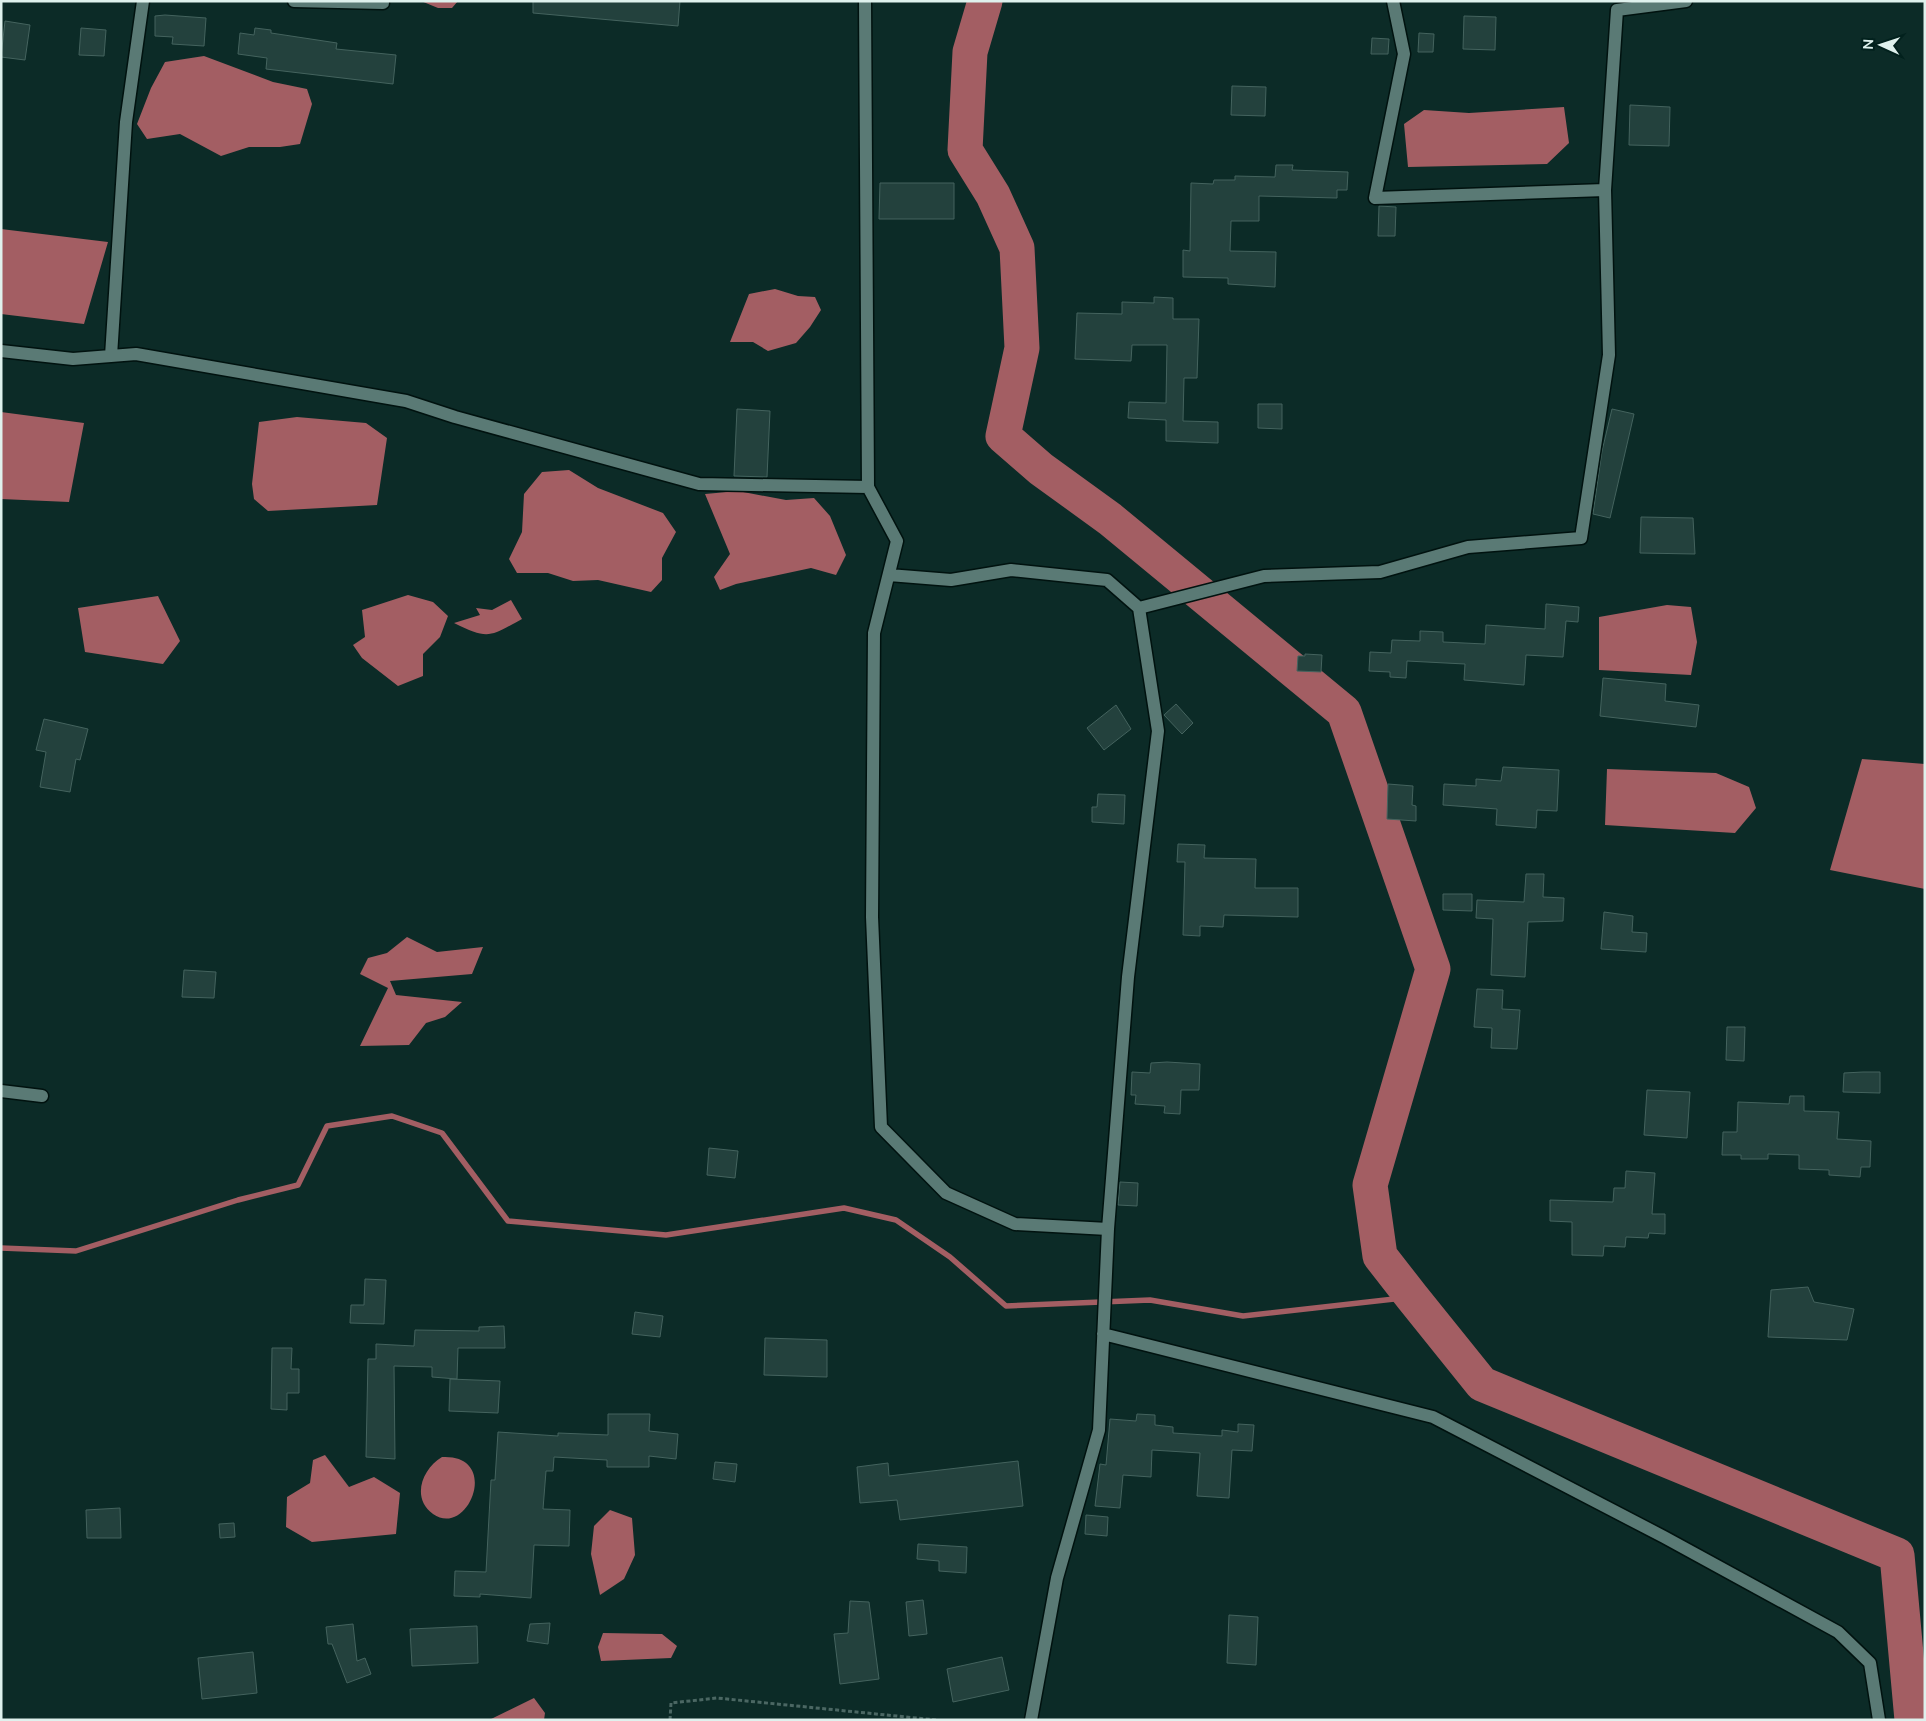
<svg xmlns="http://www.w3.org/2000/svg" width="1926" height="1721" font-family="'Nunito Sans',sans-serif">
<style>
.water{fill:#a35e63}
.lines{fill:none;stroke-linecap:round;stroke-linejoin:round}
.stream{stroke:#a35e63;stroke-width:5.5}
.river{stroke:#a35e63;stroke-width:35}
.building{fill:#23413d;stroke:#44635e}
.minor-casing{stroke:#00120f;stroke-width:15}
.path{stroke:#4b6763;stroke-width:3;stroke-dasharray:4 2.5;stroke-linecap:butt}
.minor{stroke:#5a7a75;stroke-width:12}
</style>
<rect width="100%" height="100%" fill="#0c2b27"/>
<!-- water -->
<path class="water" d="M421 1H458L452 8H438Z
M204 56 273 82 307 89 312 104 300 144 280 147H249L221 156 180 134 147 139 137 124 151 88 165 62Z
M1564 107 1569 143 1547 164 1408 167 1404 124 1424 110 1469 113Z
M1 229 108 242 84 324 1 314Z
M775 289 798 296 815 297 821 310 810 327 796 343 768 351 753 342H730L749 294Z
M1 412 84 423 69 502 1 499Z
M297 417 366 423 387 438 377 505 268 511 254 499 252 484 259 422Z
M569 470 598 488 663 513 676 532 662 558V580L651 592 598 580 573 581 548 573H517L509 559 522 532 524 494 542 472Z
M738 491 786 500 814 498 830 516 846 555 836 575 811 568 736 584 720 590 714 577 730 554 705 494Z
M408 595 433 602 448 616 440 637 423 654V676L398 686 362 658 353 645 365 637 362 610Z
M158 596 180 641 163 664 85 652 78 608Z
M511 600 522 619C489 637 489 640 454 623L480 615 476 608 492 610Z
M1667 605 1691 607 1697 642 1691 675 1599 670V617Z
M1862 759 1925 764V889L1830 870Z
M1607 769 1716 773 1749 787 1756 808 1735 833 1605 825Z
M407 937 437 952 483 947 472 974 390 981 396 995 462 1002 445 1017 426 1023 409 1045 360 1046 388 988 360 974 368 958 387 953Z
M325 1455 349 1487 374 1477 400 1493 396 1534 312 1542 286 1527 287 1497 310 1483 313 1460Z
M442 1457C502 1454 468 1539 433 1514 411 1498 422 1469 442 1457Z
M610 1510 632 1518 635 1555 624 1579 600 1595 591 1554 594 1526Z
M603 1633 662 1634 677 1646 671 1658 601 1661 598 1647Z
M534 1698 545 1713 544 1720H489Z"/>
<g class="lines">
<!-- stream -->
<path class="stream" d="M1 1248 76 1251 238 1200 298 1185 327 1126 392 1116 442 1133 508 1221 666 1235 844 1208 896 1220 950 1257 1006 1306 1150 1300 1243 1316 1412 1297"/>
<!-- river -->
<path class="river" d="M985 1 970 52 965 150 993 195 1017 248 1022 348 1003 436 1041 469 1110 519 1344 712 1433 969 1370 1185 1380 1256 1412 1297 1482 1384 1897 1555 1912 1720"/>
</g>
<!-- building -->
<path class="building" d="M533 1H680L678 26 533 13Z
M165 15 206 18 204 46 172 44 173 37 155 36V16Z
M1464 16 1496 17 1495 50 1463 49Z
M5 21 30 25 25 60 1 57Z
M81 28 106 30 104 56 79 55Z
M255 28 271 30V33L337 43 336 49 396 55 393 84 266 69 267 58 238 54 240 33 254 35Z
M1419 33 1434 34 1433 52H1418Z
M1372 38 1389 39 1388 54H1371Z
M1232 86 1266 87 1265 116 1231 115Z
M1630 105 1670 107 1669 146 1629 145Z
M1276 165H1293L1292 170 1348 172 1347 190H1337V198L1259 196V221H1231L1230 251 1276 252 1275 287 1228 284V278L1183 277V250L1190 251 1191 183 1213 184 1214 180H1235V176L1275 177Z
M880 183H954V219H879Z
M1379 206 1396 207 1395 236H1378Z
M1154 297 1173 298V319H1199L1197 378H1184L1183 421 1218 422V443L1166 441V420L1128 418 1129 402 1166 403 1167 345H1132L1131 361 1075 359 1077 313 1122 314V302L1154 303Z
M1258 404H1282V429L1258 428Z
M737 409 770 411 767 477 734 476Z
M1612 409 1634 414 1610 518 1593 514 1602 451Z
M1641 517 1693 518 1695 554 1640 553Z
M1546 604 1579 607 1578 622 1566 621 1563 657 1526 655 1524 685 1464 680 1465 664 1407 661 1406 678 1390 677V672L1369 671 1370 652 1391 653 1392 640 1420 641V631L1443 632V642L1485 644 1486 625 1545 629Z
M1305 654 1322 655 1321 672 1297 671 1298 656H1305Z
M1603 678 1666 684 1665 701 1699 705 1696 727 1600 716Z
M1176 704 1193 723 1182 734 1164 715Z
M1116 705 1131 729 1104 750 1087 728Z
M44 719 88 729 80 760 76 759 70 792 40 787 46 752 36 750Z
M1503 767 1559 770 1557 811 1537 810 1536 828 1496 825 1497 809 1443 805 1444 784 1476 786V779L1501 781Z
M1388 784 1413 786 1412 805 1416 806V821L1387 819Z
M1098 794 1125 795 1124 824 1092 822V807H1097Z
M1178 844 1205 845 1204 858 1256 859 1255 888H1298V917L1224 915 1223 927 1200 926V936L1183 935 1185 862H1177Z
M1526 874H1544L1543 897 1564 898 1563 921 1528 922 1525 977 1491 975 1493 919 1476 918 1477 900 1524 902Z
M1443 894H1472V911L1443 910Z
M1604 912 1633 916 1632 932 1647 933 1646 952 1601 949Z
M184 970 216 972 214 998 182 997Z
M1477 989 1503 990 1502 1009 1520 1010 1517 1049 1491 1048 1492 1028 1474 1027Z
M1727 1027H1745L1744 1061 1726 1060Z
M1167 1062 1200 1064 1199 1090H1181L1180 1114 1164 1113 1165 1106 1135 1104 1136 1095H1131L1132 1072 1150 1073 1151 1063Z
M1863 1072H1880V1093L1843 1092 1844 1073Z
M1647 1090 1690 1092 1687 1138 1644 1135Z
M1790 1096H1804V1111L1839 1112 1837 1139 1871 1141 1870 1167H1861L1860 1177 1829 1175V1170L1799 1169V1155L1768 1154V1159H1741V1155H1722L1723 1132H1737L1738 1102 1789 1104Z
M709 1148 738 1151 735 1178 707 1175Z
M1626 1171 1655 1173 1652 1214H1665V1234L1649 1233 1648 1238 1626 1237 1625 1247 1604 1246 1603 1256 1572 1255V1222L1550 1221V1200L1613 1202 1614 1188H1625Z
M1120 1182 1138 1183 1137 1206 1118 1205Z
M365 1279 386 1280 384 1324 350 1323 351 1305H364Z
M1808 1287 1814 1302 1854 1309 1847 1340 1768 1337 1771 1290Z
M635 1312 663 1316 660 1337 632 1334Z
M504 1326 505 1348H458L457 1379 432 1377V1367L394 1366 395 1459 366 1457 368 1359H376V1344L414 1346 415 1330 479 1331V1327Z
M765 1338 827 1340V1377L764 1375Z
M272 1348H292L291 1369H299V1393H287V1410L271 1409Z
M450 1379 500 1381 498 1413 449 1411Z
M608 1414H650L649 1431 678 1434 676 1459 649 1456V1467H607V1460L554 1457 553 1471H546L543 1509 570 1510 569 1546 534 1545 531 1598 480 1594V1597L454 1596 455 1571 486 1572 491 1480H495L498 1432 558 1436V1433L608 1435Z
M1137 1414 1155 1415V1425L1173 1427V1433L1222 1436V1430L1238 1432V1424L1254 1425 1252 1451 1232 1450 1229 1498 1197 1496 1200 1453 1152 1450 1151 1477 1123 1475 1120 1508 1095 1506 1100 1464 1106 1465 1110 1419 1136 1421Z
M1018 1461 1023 1506 900 1520 897 1500 860 1503 857 1467 888 1463 889 1476Z
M715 1462 737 1464 735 1482 713 1479Z
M120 1508 121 1538H87L86 1510Z
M1086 1515 1108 1517 1107 1536 1085 1534Z
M234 1523 235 1537 220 1538 219 1524Z
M918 1544 967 1547 966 1573 939 1571V1561L917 1559Z
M923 1600 927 1634 909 1636 906 1602Z
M850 1601 869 1602 879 1679 840 1684 834 1634 848 1633Z
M1229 1615 1258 1617 1256 1665 1227 1663Z
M550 1623 548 1644 527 1641 530 1624Z
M353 1624 357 1661 365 1658 371 1674 347 1683 332 1644H328L326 1627Z
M477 1626 478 1663 412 1666 410 1629Z
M253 1652 257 1693 202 1699 198 1658Z
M1002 1657 1009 1690 953 1702 947 1669Z"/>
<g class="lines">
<defs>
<path id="minor" d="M294 1 383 3
M865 1 868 487 897 541 874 633 872 917 881 1127 946 1193 1015 1224 1108 1229
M1393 1 1404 54 1375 198 1605 190
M1 351 73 359 136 354 406 401 455 417 699 484 868 487
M111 356 126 122 143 1
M889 575 951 580 1011 570 1107 580 1139 608 1264 576 1380 572 1468 547 1581 538 1609 355 1605 190 1617 10 1686 1
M1 1091 42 1096
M1103 1334 1433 1417 1664 1537 1838 1632 1870 1663 1879 1720
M1031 1720 1057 1578 1099 1430 1108 1229 1128 977 1158 731 1139 608"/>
</defs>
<!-- minor casing -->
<use href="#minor" class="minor-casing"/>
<!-- path -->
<path class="path" d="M670 1720 671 1703 717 1698 936 1720"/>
<!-- minor -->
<use href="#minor" class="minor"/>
</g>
<!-- border -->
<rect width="1926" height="1721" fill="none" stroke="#dff1ed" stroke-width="5"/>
<!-- north arrow -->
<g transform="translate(1881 45) rotate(273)" stroke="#02211d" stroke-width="4" paint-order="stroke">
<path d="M0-4L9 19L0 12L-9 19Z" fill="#dff1ed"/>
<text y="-8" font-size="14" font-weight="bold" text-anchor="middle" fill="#dff1ed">N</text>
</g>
</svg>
